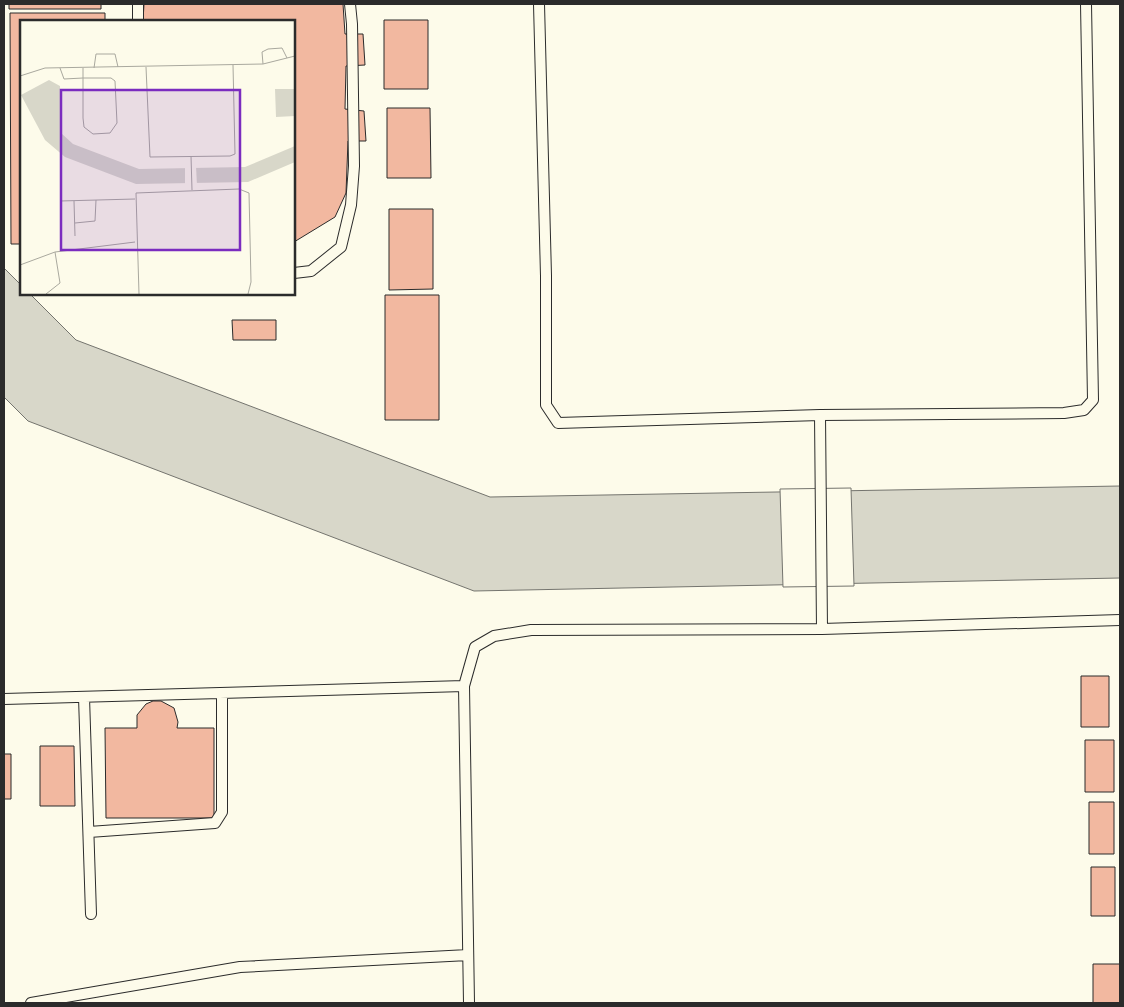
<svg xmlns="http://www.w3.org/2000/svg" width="1124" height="1007" font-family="'Zilla Slab',serif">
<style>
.water{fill:#d8d7c9;stroke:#74746e}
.pier{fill:#fdfbea;stroke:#74746e}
.building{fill:#f2b8a0;stroke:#2b2b2b}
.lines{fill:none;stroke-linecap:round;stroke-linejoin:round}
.service-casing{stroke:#2b2b2b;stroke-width:12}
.service{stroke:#fdfbea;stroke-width:10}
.inset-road{fill:none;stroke:#a9a89e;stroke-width:1}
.view{fill:#7b2cbf;fill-opacity:0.15;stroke:#7b2cbf;stroke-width:2.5}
.inset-edge{fill:none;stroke:#2b2b2b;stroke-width:2.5}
</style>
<rect width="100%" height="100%" fill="#fdfbea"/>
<!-- water -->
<path class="water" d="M4 268 21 285V294H30L76 340 490 497 1120 486V578L474 591 28 421 4 397Z"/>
<!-- pier -->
<path class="pier" d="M851 488 854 586 783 587 780 489Z"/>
<!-- building -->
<path class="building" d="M9 4H101V9H9Z
M144 4H343L345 34H363L365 65 346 66 345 109 364 111 366 141H348L346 193 335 217 294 242V21H143Z
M10 13H105V21H21V244H11Z
M384 20H428V89H384Z
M387 108H430L431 178H387Z
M389 209H433V289L389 290Z
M385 295H439V420H385Z
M232 320H276V340H233Z
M1081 676H1109V727H1081Z
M153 701H161L174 708 178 722 177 728H214V818H106L105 728H137V715L146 704Z
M1085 740H1114V792H1085Z
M40 746H74L75 806H40Z
M4 754H11V799H4Z
M1089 802H1114V854H1089Z
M1091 867H1115V916H1091Z
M1093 964H1120V1003H1093Z"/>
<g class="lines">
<defs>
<path id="service" d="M138 4V21
M539 4 546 276V405L558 423 820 415 1064 413 1084 410 1093 400 1086 4
M294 273 311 271 341 247 351 205 354 166 352 24 350 4
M820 415 822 629
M84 697 91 914
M4 699 464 686
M89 832 215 823 222 812V693
M31 1003 240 967 468 955
M469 1003 464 686 475 647 494 636 531 630 822 629 1120 620"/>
</defs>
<!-- service casing -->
<use href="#service" class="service-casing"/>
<!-- service -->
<use href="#service" class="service"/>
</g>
<!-- overview -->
<g transform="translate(20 20)">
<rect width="275" height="275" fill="#fdfbea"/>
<path d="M29 60 40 66 41 113 53 124 119 149 225 147 275 126V142L228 162 116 164 45 137 25 120 1 75ZM255 69H275V96L256 97Z" fill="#d8d7c9"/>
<path d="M165 146H176L177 166H165Z" fill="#fdfbea"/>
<path class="inset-road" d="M243 44 242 32 248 29 262 28 267 38M126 47 130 137 210 136 215 134 213 45M40 48 44 59 63 58H91L95 61 97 103 90 113 73 114 64 107 63 98V48M74 48 76 34H95L98 47M0 56 25 48 243 44 275 36M171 136 172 170M40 181 115 179M54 181 55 216M55 203 75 201 76 180M0 245 35 232 115 222M26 274 40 263 35 232M119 274 116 173 219 169 229 173 231 262 228 274"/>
<path class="view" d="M41 70H220V230H41Z"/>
<rect width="275" height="275" class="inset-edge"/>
</g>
<!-- border -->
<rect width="1124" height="1007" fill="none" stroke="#2b2b2b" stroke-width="10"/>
</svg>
